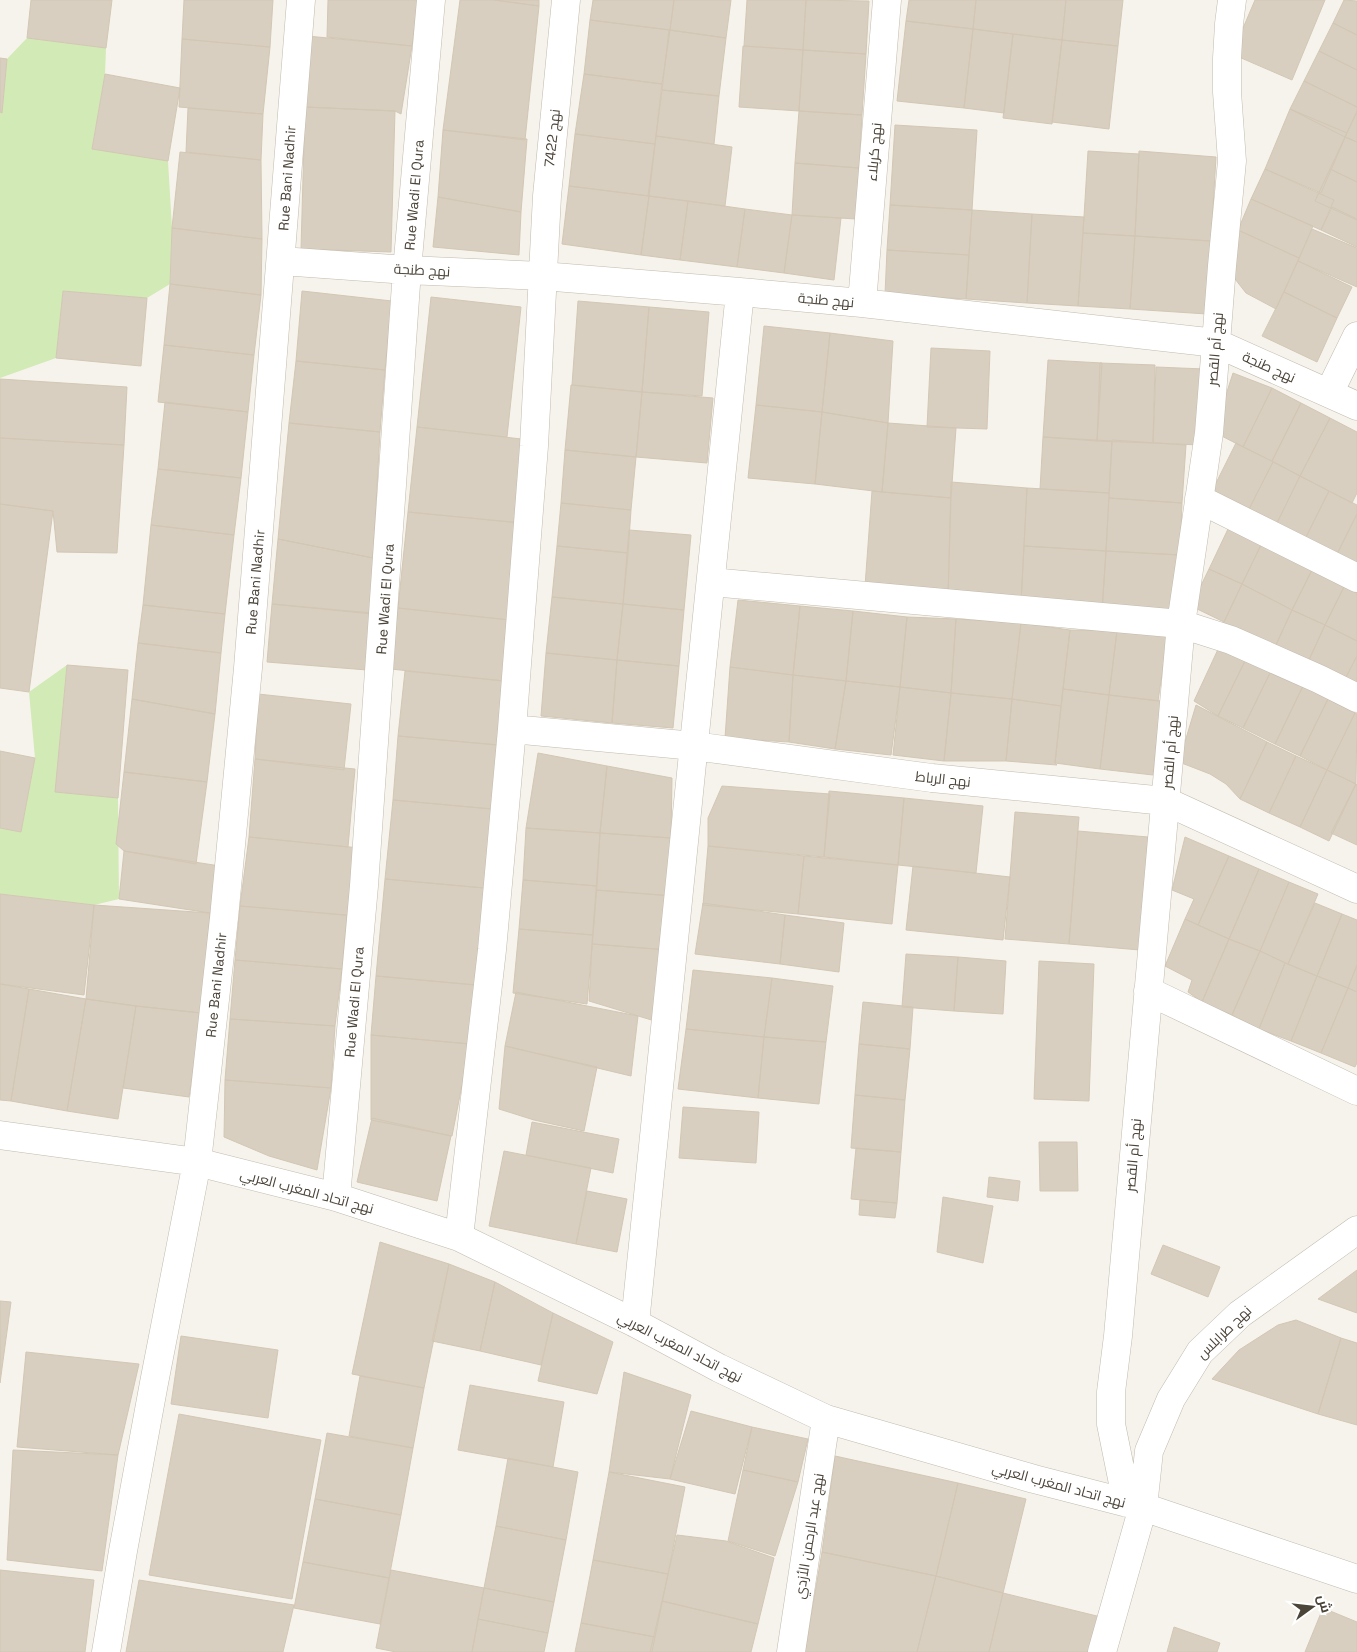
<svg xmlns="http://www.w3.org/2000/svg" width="1357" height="1652" font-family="'Space Grotesk',Cairo,sans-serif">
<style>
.green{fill:#d2eab5}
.building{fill:#d8cfc1;stroke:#d3c7b4}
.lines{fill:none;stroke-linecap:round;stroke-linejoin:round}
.minor-casing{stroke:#c2bbae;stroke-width:29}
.minor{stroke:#fff;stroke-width:28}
.labels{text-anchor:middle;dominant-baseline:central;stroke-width:4;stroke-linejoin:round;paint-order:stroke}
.street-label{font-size:14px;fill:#4b4439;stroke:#fff}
</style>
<rect width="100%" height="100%" fill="#f6f3ec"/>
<!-- green -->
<path class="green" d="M27 38 106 48 105 74 92 148 168 161 172 228 170 284 147 298 63 291 56 358 0 378V112H2L7 59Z
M67 665 56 792 118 798 119 899 94 905 0 894V828L21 832 35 758 29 692Z"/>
<!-- building -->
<path class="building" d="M31 0H112L106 48 27 38Z
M184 0H273L270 47 182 39Z
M328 0H418L412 46 327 37Z
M460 0H494L539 6 525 140 443 130Z
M494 0H539V6Z
M593 0H674L670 30 590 20Z
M674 0H731L726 38 670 30Z
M747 0H806L803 50 744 46Z
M806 0 869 1 866 54 803 50Z
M909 0H976L973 29 906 21Z
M976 0H1066L1062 40 973 29Z
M1066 0H1123L1118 46 1062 40Z
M1255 0H1325L1292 80 1232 54Z
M1344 0 1357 1V35L1333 23Z
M590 20 670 30 662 84 584 74Z
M906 21 973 29 964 108 897 101Z
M1333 23 1357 35V70L1319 51Z
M973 29 1013 34 1004 113 964 108Z
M669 30 726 38 719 96 662 90Z
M1013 34 1062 40 1052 124 1003 118Z
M307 36 412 46 401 114 395 111 305 107Z
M182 39 270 47 263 114 179 107Z
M1062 40 1118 46 1109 129 1052 122Z
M743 46 803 50 799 111 739 107Z
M803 50 866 54 862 115 799 111Z
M1319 51 1357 70V107L1304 81Z
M0 58 7 59 2 113 0 112Z
M105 74 180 88 168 161 92 149Z
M584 74 662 84 655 144 575 134Z
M1304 81 1357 107V112L1345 137 1290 109Z
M662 90 719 96 714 144 656 136Z
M305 107 395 111 391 252 301 249Z
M188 108 263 114 261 160 186 152Z
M1290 109 1347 133 1321 193 1265 169Z
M799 111 862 115 859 168 795 163Z
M1357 111V142L1345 137Z
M895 125 977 130 972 210 890 205Z
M443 130 527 139 521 212 438 197Z
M575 134 655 144 649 196 569 186Z
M656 136 732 147 725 206 648 196Z
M1345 137 1357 142V182L1330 169Z
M1088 151 1139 154 1135 236 1083 233Z
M1139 151 1216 157 1211 241 1135 236Z
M180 152 261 160 262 239 172 228Z
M795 163 859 168 856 219 792 215Z
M1265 169 1334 200 1321 230 1251 199Z
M1330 169 1357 182V220L1315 201Z
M569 186 649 196 641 255 562 244Z
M649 196 688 201 680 260 641 255Z
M438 197 521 212 519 255 433 247Z
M1251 199 1313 226 1299 258 1238 230Z
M688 201 745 209 737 267 680 260Z
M890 205 972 210 969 255 887 250Z
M1332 207 1357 219V247L1321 230Z
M745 209 792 215 784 273 737 267Z
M972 210 1032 214 1027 303 966 299Z
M1032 214 1084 217 1078 306 1027 303Z
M792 215 841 218 834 280 784 273Z
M172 228 262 239 261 295 170 284Z
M1312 229 1357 248V287L1298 261Z
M1238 230 1299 258 1276 309 1246 293 1228 270Z
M1083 233 1135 236 1130 309 1078 306Z
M1135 236 1211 241 1207 314 1130 309Z
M887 250 969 255 966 299 885 294Z
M1298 261 1352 287 1337 318 1284 292Z
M170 284 261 295 254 355 164 345Z
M63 291 147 298 141 366 56 358Z
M302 291 392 301 385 370 296 361Z
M1284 292 1337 318 1317 362 1262 336Z
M431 297 521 307 507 437 417 427Z
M578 301 649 307 642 392 572 385Z
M649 307 709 312 702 396 642 392Z
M764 326 830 333 822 412 756 405Z
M830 333 893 341 888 423 822 412Z
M164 345 254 355 248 412 158 402Z
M931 348 990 351 987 429 927 427Z
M1048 360 1102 363 1097 441 1043 437Z
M296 361 385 370 380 432 289 423Z
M1100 363 1155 365 1153 443 1097 441Z
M1156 367 1204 369 1200 445 1153 443Z
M1233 373 1272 388 1243 447 1214 432Z
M0 379 127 387 124 445 0 438Z
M571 385 642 392 636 457 565 450Z
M1272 388 1301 403 1272 461 1243 447Z
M642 392 713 398 707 463 636 457Z
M165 402 248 412 241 478 158 469Z
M1301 403 1330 418 1300 476 1272 461Z
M756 405 822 412 815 484 748 478Z
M822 412 888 423 882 492 815 484Z
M1330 418 1357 432V493L1352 503 1300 476Z
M289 423 380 432 373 558 278 539Z
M888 423 956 428 951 498 882 492Z
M417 427 530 440 521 523 408 512Z
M1043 437 1112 441 1109 493 1040 489Z
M0 438 124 445 117 553 57 552 53 511 0 504Z
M1112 440 1186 445 1182 503 1109 498Z
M1236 443 1273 462 1247 513 1210 495Z
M565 450 636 457 631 510 561 503Z
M1273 462 1300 476 1275 527 1247 513Z
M158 469 241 478 234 535 151 525Z
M1300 476 1329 491 1304 541 1275 527Z
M951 482 1027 488 1021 603 948 597Z
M1027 488 1109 493 1106 551 1024 546Z
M872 491 951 498 948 597 865 586Z
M1329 491 1357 505V514L1335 558 1304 541Z
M1109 498 1182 503 1180 555 1106 551Z
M561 503 631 510 628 553 557 546Z
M0 504 53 511 29 692 0 688Z
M408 512 521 523 510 620 398 608Z
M1357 514V569L1335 558Z
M151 525 234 535 225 614 143 605Z
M1228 529 1261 545 1242 584 1209 569Z
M629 530 691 535 684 610 623 604Z
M278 539 373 558 372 614 272 604Z
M1261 545 1312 570 1292 610 1242 584Z
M557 546 628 553 623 604 552 597Z
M1024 546 1106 551 1102 611 1021 603Z
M1106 551 1180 555 1176 615 1102 611Z
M1209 569 1242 584 1224 622 1191 606Z
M1312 570 1345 585 1325 625 1292 610Z
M1242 584 1292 610 1275 647 1223 624Z
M1345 585 1357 592V641L1325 625Z
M552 597 623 604 617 660 546 653Z
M738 600 800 606 793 675 730 667Z
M272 604 372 613 367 670 267 662Z
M623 604 684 610 679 666 617 660Z
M143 605 225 614 221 653 138 643Z
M800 606 853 611 846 681 793 675Z
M398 608 510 620 504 681 391 669Z
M1292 610 1325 625 1308 662 1275 647Z
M853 611 907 617 900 687 846 681Z
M907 617 956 619 951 693 900 687Z
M956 619 1021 623 1012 699 951 693Z
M1021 623 1070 630 1061 706 1012 699Z
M1325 625 1357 641V656L1345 679 1308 662Z
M1070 630 1117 631 1109 695 1063 689Z
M1117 631 1168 634 1158 701 1109 695Z
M138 643 221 653 215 714 132 699Z
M1220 645 1246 659 1218 716 1194 701Z
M546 653 617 660 612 723 541 716Z
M1357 656V689L1345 679Z
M1246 659 1271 671 1243 728 1218 716Z
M617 660 679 666 673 728 612 723Z
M67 665 128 670 118 798 55 792Z
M730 667 793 675 789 742 725 738Z
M405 671 504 681 498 745 398 736Z
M1271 671 1303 686 1275 744 1243 728Z
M793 675 846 681 835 749 789 742Z
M846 681 900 687 891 755 835 749Z
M1303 686 1328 699 1300 756 1275 744Z
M900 687 951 693 944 761 893 755Z
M1063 689 1109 695 1100 769 1055 763Z
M951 693 1012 699 1006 761H944Z
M258 694 351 704 344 770 255 759Z
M1109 695 1161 701 1153 775 1100 769Z
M132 699 215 714 207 782 124 772Z
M1012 699 1061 706 1055 763 1057 765 1006 761Z
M1328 699 1355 713 1327 770 1300 756Z
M1196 705 1267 742 1240 799 1226 784 1210 774 1179 762Z
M1355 713 1357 714 1356 784 1327 770Z
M398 736 498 745 492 809 393 800Z
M1267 742 1296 756 1269 813 1240 799Z
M0 751 35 758 21 832 0 828Z
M538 753 607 766 600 833 526 828Z
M1296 756 1327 770 1300 827 1269 813Z
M255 759 355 769 348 847 249 837Z
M607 766 672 778 671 838 600 833Z
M1327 770 1356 784 1329 841 1300 827Z
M124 772 207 782 196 864 124 851 116 844Z
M1356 784 1357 785V845L1331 833Z
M722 786 830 794 824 857 708 846V818Z
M829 791 904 798 898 865 824 857Z
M904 798 983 806 976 873 898 865Z
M393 800 492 809 484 888 385 879Z
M1015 812 1079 817 1069 944 1005 939Z
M526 828 600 833 597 886 523 880Z
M1078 831 1148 837 1140 950 1069 944Z
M600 833 671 838 673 896 596 890Z
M249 837 360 848 354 916 240 906Z
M1185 837 1229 856 1198 925 1185 919 1194 899 1172 890Z
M708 846 804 856 798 914 703 905Z
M124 851 220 866 210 913 119 899Z
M804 856 898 865 892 924 798 914Z
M1229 856 1259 869 1229 939 1198 925Z
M913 866 1010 877 1003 940 906 930Z
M1259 869 1289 882 1260 951 1229 939Z
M385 879 484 888 476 985 376 976Z
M523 880 597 886 593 935 519 929Z
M1289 882 1318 894 1288 964 1260 951Z
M596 890 673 896 668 950 592 944Z
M0 894 94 905 84 995 0 984Z
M703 903 785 915 780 964 695 954Z
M1315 903 1342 914 1317 976 1288 964Z
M94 905 210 913 201 1013 136 1006 86 999Z
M240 906 347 915 342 969 235 960Z
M1342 914 1357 920V965L1348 988 1317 976Z
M785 915 844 923 839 972 780 964Z
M1185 919 1229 939 1202 1002 1188 992 1192 980 1165 966Z
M519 929 593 935 587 1004 513 993Z
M1229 939 1260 951 1232 1015 1202 1002Z
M592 944 668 950 658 1022 589 1001Z
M1260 951 1285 963 1259 1029 1232 1015Z
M906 954 958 957 954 1011 902 1007Z
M958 957 1006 961 1003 1014 954 1011Z
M235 960 342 969 335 1026 230 1019Z
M1039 961 1094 964 1089 1101 1034 1099Z
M1285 963 1317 976 1291 1041 1259 1029Z
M1357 965V992L1348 988Z
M693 970 772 978 764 1037 686 1029Z
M376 976 476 985 470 1044 371 1035Z
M1317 976 1348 988 1321 1053 1291 1041Z
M772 978 833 986 826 1042 764 1037Z
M0 984 29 989 11 1101 0 1100Z
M1348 988 1357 992V1063L1355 1067 1321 1053Z
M29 989 86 999 67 1111 11 1101Z
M516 992 638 1016 631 1076 505 1046Z
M86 999 136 1006 118 1119 67 1111Z
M863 1002 913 1007 910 1049 859 1044Z
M136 1006 201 1013 189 1097 123 1088Z
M230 1019 335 1026 331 1088 225 1080Z
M686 1029 764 1037 758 1098 678 1089Z
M371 1035 470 1044 452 1136 371 1120Z
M764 1037 826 1042 819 1104 758 1098Z
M859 1044 910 1049 905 1100 855 1095Z
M505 1046 597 1067 584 1131 534 1120 499 1109Z
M225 1080 331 1088 317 1170 269 1156 224 1137Z
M855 1095 905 1100 901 1152 851 1148Z
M683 1107 759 1112 756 1163 679 1158Z
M372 1118 451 1136 437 1201 357 1182Z
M532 1122 619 1139 613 1173 526 1155Z
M1039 1142H1077L1078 1191H1040Z
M856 1148 901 1152 897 1203 851 1199Z
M504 1151 591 1168 576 1244 489 1226Z
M989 1177 1020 1181 1018 1201 987 1197Z
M587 1191 627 1199 617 1252 576 1244Z
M943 1197 993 1206 983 1263 937 1252Z
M860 1200 897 1203 895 1218 859 1215Z
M380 1242 449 1264 424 1388 352 1374Z
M1163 1245 1220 1267 1208 1297 1151 1274Z
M449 1264 495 1282 480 1351 432 1341Z
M1357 1270V1313L1318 1299Z
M495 1282 553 1313 541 1365 480 1351Z
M0 1301 11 1302 0 1383Z
M553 1313 613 1342 597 1394 538 1381Z
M1296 1320 1341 1338 1318 1414 1212 1379 1239 1350 1278 1325Z
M181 1336 278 1350 268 1418 171 1404Z
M1341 1338 1357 1343V1425L1318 1414Z
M26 1352 139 1364 118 1455 17 1447Z
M624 1372 691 1395 670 1479 609 1472Z
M360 1376 424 1388 413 1448 349 1436Z
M470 1385 564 1402 553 1467 458 1450Z
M691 1411 752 1427 735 1494 670 1479Z
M179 1414 321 1440 292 1599 149 1575Z
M752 1427 808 1439 798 1482 743 1470Z
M327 1433 413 1448 401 1515 315 1499Z
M13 1450 118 1455 102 1571 7 1560Z
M835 1456 958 1483 936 1576 822 1552Z
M508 1458 578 1472 566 1540 496 1526Z
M743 1470 798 1482 775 1556 728 1541Z
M609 1472 685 1487 668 1574 593 1560Z
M958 1483 1026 1499 1003 1593 936 1576Z
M315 1499 401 1515 389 1578 303 1562Z
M496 1526 566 1540 554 1602 484 1588Z
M677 1535 726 1541 774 1558 758 1624 662 1601Z
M822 1552 936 1576 917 1652H805Z
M593 1560 668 1574 655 1637 581 1623Z
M303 1562 389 1578 380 1624 294 1608Z
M0 1570 94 1580 85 1652H0Z
M391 1570 484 1588 472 1652H396L376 1648Z
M936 1576 1003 1593 989 1652H917Z
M139 1580 294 1605 283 1652H126Z
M484 1588 554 1602 548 1633 478 1619Z
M1003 1593 1105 1618 1096 1652H989Z
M662 1601 758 1624 751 1652H650Z
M1323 1608 1357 1622V1652H1305Z
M478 1619 548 1633 544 1652H472Z
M581 1623 655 1637 652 1652H575Z
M1174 1627 1220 1643 1217 1652H1167Z"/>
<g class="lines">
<defs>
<path id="minor" d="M281 261 407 270 542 276 740 292 862 303 1216 343 1357 406
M862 303 887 0
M1329 393 1357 336
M1199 499 1357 578
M711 582 1181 624 1231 640 1319 679 1357 698
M512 729 694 746 932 778 1165 801 1357 889
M1148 991 1357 1091
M0 1135 197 1162 336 1197 459 1237 635 1323 719 1368 826 1419 1034 1479 1143 1507 1357 1579
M336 1197 364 886 407 270 431 0
M459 1237 492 950 512 729 534 446 547 196 566 0
M635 1323 740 292
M1127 1503 1111 1424V1392L1118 1336 1181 624 1209 433 1222 266 1232 161 1227 92V58L1229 24 1232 0
M106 1652 123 1551 154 1383 197 1162 224 918 248 668 301 0
M791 1652 826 1419
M1102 1652 1143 1507 1149 1451 1171 1399 1200 1352 1240 1314 1357 1230"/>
</defs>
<!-- minor casing -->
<use href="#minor" class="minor-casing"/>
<!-- minor -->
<use href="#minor" class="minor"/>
</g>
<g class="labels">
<!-- street labels -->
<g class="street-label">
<text transform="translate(552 138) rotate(-84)">نهج 7422</text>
<text transform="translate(874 152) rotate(-85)">نهج كربلاء</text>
<text transform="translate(287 178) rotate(-86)">Rue Bani Nadhir</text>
<text transform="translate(414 195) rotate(-85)">Rue Wadi El Qura</text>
<text transform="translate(422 270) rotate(3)">نهج طنجة</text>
<text transform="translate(826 300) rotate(5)">نهج طنجة</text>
<text transform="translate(1215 349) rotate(-85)">نهج أم القصر</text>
<text transform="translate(1269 367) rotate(24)">نهج طنجة</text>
<text transform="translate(255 582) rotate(-85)">Rue Bani Nadhir</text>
<text transform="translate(385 599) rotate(-86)">Rue Wadi El Qura</text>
<text transform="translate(1170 752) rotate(-85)">نهج أم القصر</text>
<text transform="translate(943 779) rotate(6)">نهج الرباط</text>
<text transform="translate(216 985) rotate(-84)">Rue Bani Nadhir</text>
<text transform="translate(354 1002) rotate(-85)">Rue Wadi El Qura</text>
<text transform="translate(1133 1155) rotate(-85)">نهج أم القصر</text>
<text transform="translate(307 1191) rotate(15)">نهج اتحاد المغرب العربي</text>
<text transform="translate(1224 1332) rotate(-44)">نهج طرابلس</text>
<text transform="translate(680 1347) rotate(27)">نهج اتحاد المغرب العربي</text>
<text transform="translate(1059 1485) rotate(15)">نهج اتحاد المغرب العربي</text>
<text transform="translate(809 1536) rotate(-81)">نهج عبد الرحمن الأزدي</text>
</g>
</g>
<!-- north arrow -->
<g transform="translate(1312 1607) rotate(75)" stroke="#ffffff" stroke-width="4" paint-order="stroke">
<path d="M0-4L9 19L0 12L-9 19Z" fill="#4b4439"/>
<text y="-8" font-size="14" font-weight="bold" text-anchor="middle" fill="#4b4439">ش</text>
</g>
</svg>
